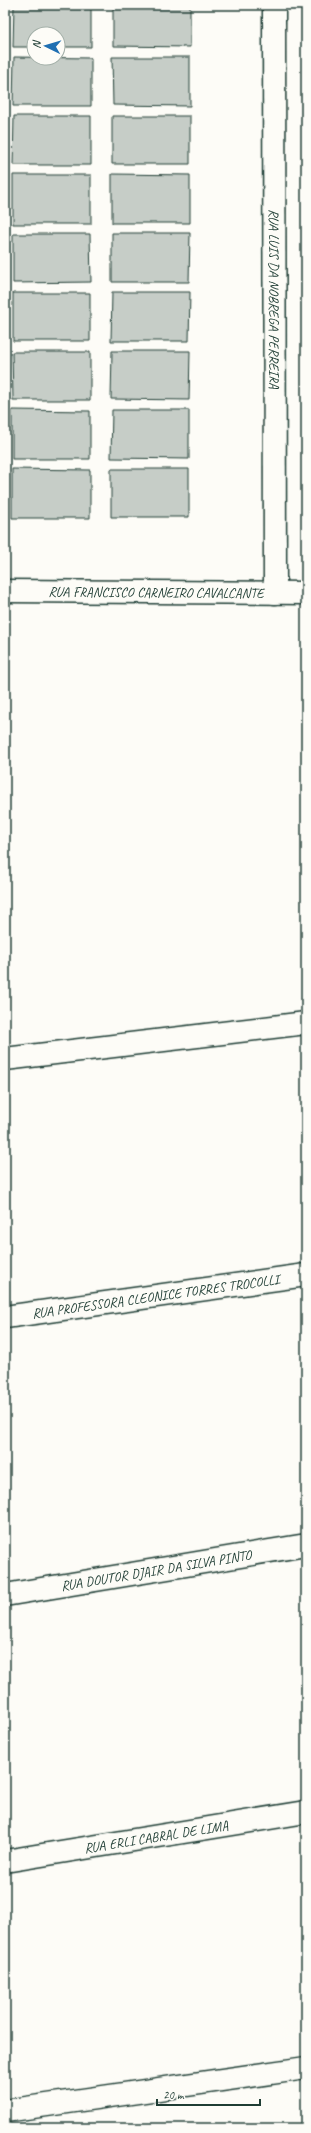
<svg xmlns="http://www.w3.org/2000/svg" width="311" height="2133" font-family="Caveat,sans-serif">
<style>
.building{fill:#c6cdc7;stroke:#1f3d34}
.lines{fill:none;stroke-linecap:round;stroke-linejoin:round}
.street-casing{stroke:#1f3d34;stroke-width:25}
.street{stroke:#fdfcf7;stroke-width:22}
.labels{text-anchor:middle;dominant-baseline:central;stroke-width:3;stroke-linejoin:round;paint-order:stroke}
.street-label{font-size:14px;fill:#1f3d34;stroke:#fdfcf7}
</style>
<rect width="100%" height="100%" fill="#fdfcf7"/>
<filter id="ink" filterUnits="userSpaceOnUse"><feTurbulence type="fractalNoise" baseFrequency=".025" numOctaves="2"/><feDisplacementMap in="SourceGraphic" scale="8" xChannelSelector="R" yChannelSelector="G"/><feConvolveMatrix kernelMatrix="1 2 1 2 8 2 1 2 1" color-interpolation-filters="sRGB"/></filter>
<g filter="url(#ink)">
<!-- building -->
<path class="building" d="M14 5H91V47H58V34H34V47H13Z
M113 5H190V47L113 46Z
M14 57 91 58V106H13Z
M112 57H190V106L113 105Z
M14 116H91V165H13Z
M112 116H190V164H112Z
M112 174 190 175V223H112Z
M13 175H91V224H13Z
M112 233H190L189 282H112Z
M13 234H90L91 282 13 283Z
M112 292H190L189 341H111Z
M13 293H90V341H13Z
M112 351H190L189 400 111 399Z
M12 352H90V400H13Z
M12 410 90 411V459H12Z
M112 410H189V459L111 458Z
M12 469 90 470V518H12Z
M111 469H189V517H111Z"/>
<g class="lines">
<defs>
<g id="street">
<path id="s1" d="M274 5 275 593"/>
<path id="s2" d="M5 591 306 593"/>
<path d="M5 1059 306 1023"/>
<path id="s3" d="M5 1317 306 1275"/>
<path id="s4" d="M5 1595 306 1545"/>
<path id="s5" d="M5 1861 306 1812"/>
<path d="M5 2111 306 2068"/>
</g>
</defs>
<!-- street casing -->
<use href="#street" class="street-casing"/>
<!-- street -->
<use href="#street" class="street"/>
</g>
</g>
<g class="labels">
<!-- street labels -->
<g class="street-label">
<text stroke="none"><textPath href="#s1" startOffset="294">RUA LUIS DA NOBREGA PERREIRA</textPath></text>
<text stroke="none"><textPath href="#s2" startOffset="151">RUA FRANCISCO CARNEIRO CAVALCANTE</textPath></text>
<text stroke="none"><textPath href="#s3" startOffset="152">RUA PROFESSORA CLEONICE TORRES TROCOLLI</textPath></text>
<text stroke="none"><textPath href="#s4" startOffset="153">RUA DOUTOR DJAIR DA SILVA PINTO</textPath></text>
<text stroke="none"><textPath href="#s5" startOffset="153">RUA ERLI CABRAL DE LIMA</textPath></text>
</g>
</g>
<!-- margin -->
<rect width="311" height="2133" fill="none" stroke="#fdfcf7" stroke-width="20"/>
<rect x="10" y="10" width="291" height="2113" fill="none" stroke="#1f3d34" stroke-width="1.5" filter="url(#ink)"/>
<!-- north arrow -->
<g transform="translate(46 46) rotate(275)"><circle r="19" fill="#fdfcf7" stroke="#a4b0a9"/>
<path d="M0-3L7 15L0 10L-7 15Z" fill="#1f6fb2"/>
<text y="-6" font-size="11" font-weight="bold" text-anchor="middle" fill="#1f3d34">N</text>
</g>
<!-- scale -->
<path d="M157 2099v6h103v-6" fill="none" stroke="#1f3d34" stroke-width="2"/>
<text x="163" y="2099" font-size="12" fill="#1f3d34" stroke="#fdfcf7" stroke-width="3" paint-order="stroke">20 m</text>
</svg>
